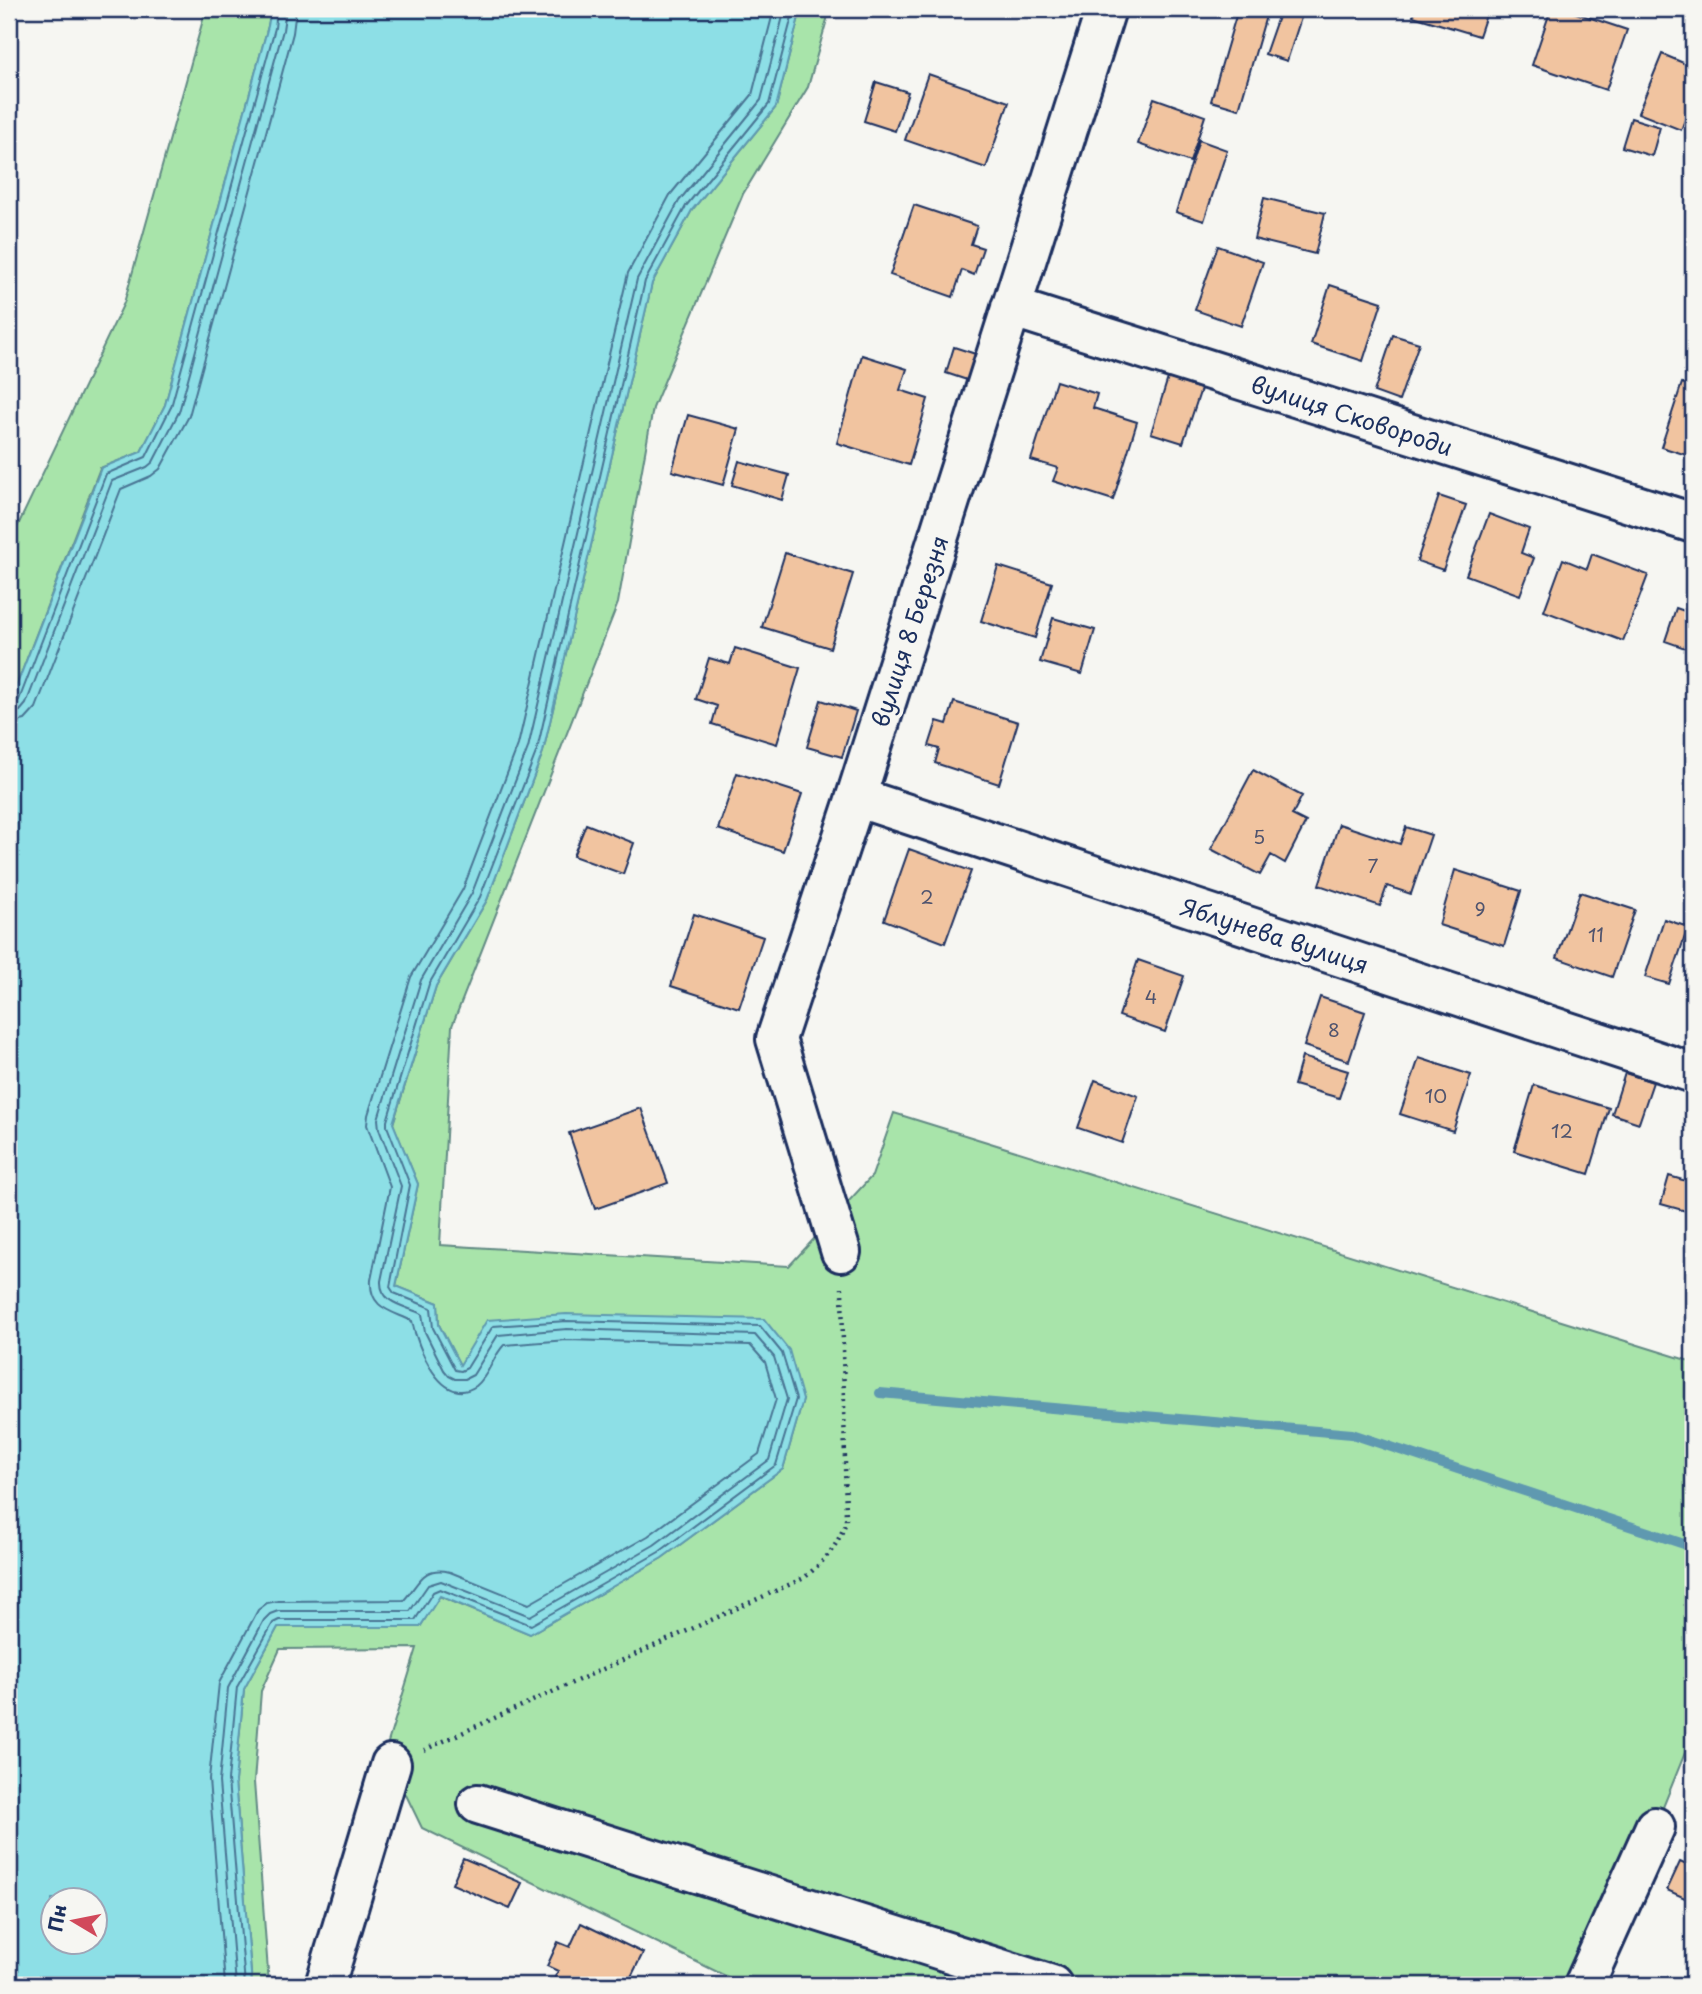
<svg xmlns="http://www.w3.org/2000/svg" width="1702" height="1994" font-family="'Playpen Sans',sans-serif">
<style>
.green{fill:#a8e4aa;stroke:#628a84;stroke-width:2}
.water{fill:#8ddfe6;stroke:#5f99b0;stroke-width:2;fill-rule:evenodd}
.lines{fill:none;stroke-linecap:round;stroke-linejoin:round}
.shore{stroke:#497594;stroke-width:2}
.stream{stroke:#5f99b0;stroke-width:10}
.building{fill:#f1c4a0;stroke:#1b2f5e;stroke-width:2}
.minor-casing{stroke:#1b2f5e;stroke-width:44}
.path{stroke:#1b2f5e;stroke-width:4.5;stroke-dasharray:2 5;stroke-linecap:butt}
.minor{stroke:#f6f6f2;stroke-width:38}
.labels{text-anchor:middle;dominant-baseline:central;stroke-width:7;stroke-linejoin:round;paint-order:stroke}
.number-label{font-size:19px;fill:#50546e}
.street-label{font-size:23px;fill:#1b2f5e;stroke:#f6f6f2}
</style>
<rect width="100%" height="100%" fill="#f6f6f2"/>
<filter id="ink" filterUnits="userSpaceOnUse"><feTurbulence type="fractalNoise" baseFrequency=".0143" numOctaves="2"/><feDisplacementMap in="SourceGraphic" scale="14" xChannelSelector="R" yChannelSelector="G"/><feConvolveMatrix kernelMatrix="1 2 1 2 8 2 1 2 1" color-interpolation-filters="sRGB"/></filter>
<g filter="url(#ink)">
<!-- green -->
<path class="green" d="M206 9H271L268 26 165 405 141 452 100 468 9 705V544L124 303Z
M801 9H830L808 87 743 194 653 408 618 603 452 1026 440 1245 789 1266 872 1176 894 1113 1693 1362V1733L1655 1827 1584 1985H744L422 1828 391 1764 386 1749 417 1648 280 1649 261 1691 254 1782 269 1985H252L235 1781 244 1689 278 1627H420L439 1596 530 1634 662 1558 783 1469 803 1400 460 1366 439 1325 438 1303 396 1286 418 1184 393 1124 436 986 487 900 543 752 652 283 692 210 776 107Z"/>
<!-- water -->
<path class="water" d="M271 9H801L776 107 692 210 652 283 543 752 487 900 436 986 393 1123 418 1184 396 1286 438 1303 439 1325 460 1365 487 1320 566 1314 764 1319 789 1350 803 1400 783 1469 662 1558 530 1634 440 1596 420 1627H278L244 1689 235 1781 252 1985H9V705L101 468 141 452 165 405 268 26ZM52 1899H94V1941H52Z"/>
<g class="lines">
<!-- shore -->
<path class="shore" d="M9 705 14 704 19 700 106 474 146 457 171 407 275 28 277 9
M9 714 20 711 26 704 112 481 147 467 153 462 179 412 283 30 286 9
M9 724 25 720 36 708 121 489 151 476 160 469 189 416 293 33 296 9
M225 1985 209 1779 219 1683 258 1610 267 1603 278 1601 404 1600C419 1584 422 1565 450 1572L529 1604 648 1536 759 1454 776 1399 765 1362 750 1345 567 1340 504 1345C493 1356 489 1376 476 1386 441 1409 417 1346 412 1321 392 1311 369 1309 371 1280L390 1187 367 1125 368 1115 411 977 463 889 518 745 628 273 670 195 752 95 774 9
M236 1985 219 1782 228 1688 264 1620 270 1614 278 1611H410L428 1585 441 1581 530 1616 654 1545 769 1460 787 1399 774 1357 755 1335 567 1329 498 1335 473 1375 465 1379H455L449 1376 444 1370 425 1332 422 1314C406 1306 380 1304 381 1281L401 1186 379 1129 378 1119 421 980 472 893 528 748 637 279 679 201 761 100 785 9
M245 1985 228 1780 237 1687 273 1623 279 1620H415L433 1592 440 1589 531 1625 659 1552 776 1465 796 1399 782 1353 760 1326 567 1321 493 1326 467 1368 461 1371 455 1370 433 1328 431 1308 394 1293 390 1287 410 1185 387 1126V1121L429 984 480 897 537 750 645 281 686 206 769 104 794 9"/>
<!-- stream -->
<path class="stream" d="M880 1393 1352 1434 1693 1547"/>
</g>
<!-- building -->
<path class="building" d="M1238 9H1268L1239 109 1211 101Z
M1416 9H1488L1479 36 1413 16Z
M1551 9H1564L1627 30 1606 90 1532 65Z
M1280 11 1301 18 1287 61 1265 54Z
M1662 54 1693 67V99L1681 130 1638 113Z
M928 74 1009 102 986 168 905 140Z
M876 82 908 92 895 131 864 121Z
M1154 98 1205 116 1190 162 1138 144Z
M1631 118 1660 127 1652 156 1622 147Z
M1199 140 1227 150 1204 221 1176 212Z
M1264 198 1325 213 1315 254 1254 239Z
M914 205 977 226 971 244 983 248 974 275 962 270 953 297 890 275Z
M1218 246 1263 262 1241 326 1195 310Z
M1330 285 1382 302 1363 361 1311 344Z
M1393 335 1419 343 1399 401 1374 392Z
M954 347 994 360 985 386 946 373Z
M862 355 907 369 900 390 928 399 909 465 837 443Z
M1168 378 1201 389 1183 443 1151 433Z
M1056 381 1097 394 1093 408 1137 422 1113 500 1053 481 1058 468 1031 460Z
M1682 383 1693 387V457L1661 447Z
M688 415 739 429 723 485 672 471Z
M739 461 789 475 782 500 732 485Z
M1439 496 1466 505 1443 570 1417 561Z
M1489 514 1529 529 1521 553 1534 558 1520 595 1466 575Z
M785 553 853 574 830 648 762 627Z
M1592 554 1648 575 1623 641 1544 611 1563 559 1587 569Z
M998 566 1052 583 1035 638 981 621Z
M1676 608 1693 614V656L1689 655 1691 650 1665 641Z
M1053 618 1095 630 1082 674 1040 662Z
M735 648 800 668 777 744 712 724 717 706 696 699 709 658 730 664Z
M821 700 856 711 842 757 807 747Z
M954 702 1018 722 999 784 935 763 939 749 929 746 937 721 947 724Z
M1253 770 1302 796 1292 815 1306 822 1285 863 1271 855 1260 875 1211 849Z
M737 773 802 794 783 851 718 829Z
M586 824 634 843 623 874 573 856Z
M1339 824 1400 844 1406 827 1431 835 1411 894 1387 886 1380 906 1319 885Z
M909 849 971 871 945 943 884 920Z
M1455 870 1521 891 1504 946 1439 925Z
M1580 892 1635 910 1612 977 1557 958Z
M694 914 763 937 739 1008 671 986Z
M1664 919 1688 927 1669 984 1645 977Z
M1138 960 1184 976 1165 1032 1119 1016Z
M1320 997 1365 1012 1349 1061 1304 1046Z
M1302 1057 1348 1071 1339 1098 1294 1085Z
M1419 1058 1471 1075 1453 1131 1400 1114Z
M1625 1073 1653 1082 1639 1123 1612 1114Z
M1095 1080 1138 1096 1122 1143 1078 1128Z
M1534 1085 1609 1108 1589 1174 1514 1151Z
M641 1108 668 1183 595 1209 569 1133Z
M1669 1176 1693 1183V1213L1661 1204Z
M463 1858 522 1883 510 1909 452 1884Z
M1680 1862 1693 1868V1885L1687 1899 1667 1890Z
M581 1923 643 1953 627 1985H557L552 1983 558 1971 547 1966 558 1942 570 1947Z"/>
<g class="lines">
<defs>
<path id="minor" d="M1011 307 1693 523
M856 797 1693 1073
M841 1252 776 1039 856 797 1106 9
M478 1804 1052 1985
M325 1985 391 1764
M1584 1985 1655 1827"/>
</defs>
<!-- minor casing -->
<use href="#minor" class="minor-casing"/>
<!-- path -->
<path class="path" d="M424 1750 804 1578C825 1560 836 1549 846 1522L842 1288"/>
<!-- minor -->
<use href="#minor" class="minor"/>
</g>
</g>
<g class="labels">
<!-- number labels -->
<g class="number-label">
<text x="1259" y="836">5</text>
<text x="1373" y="865">7</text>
<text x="927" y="896">2</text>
<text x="1480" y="908">9</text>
<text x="1596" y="934">11</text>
<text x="1151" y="996">4</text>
<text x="1334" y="1029">8</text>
<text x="1436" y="1095">10</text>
<text x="1562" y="1130">12</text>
</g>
<!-- street labels -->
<g class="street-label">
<text transform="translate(1352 415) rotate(18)">вулиця Сковороди</text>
<text transform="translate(909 631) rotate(-72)">вулиця 8 Березня</text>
<text transform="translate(1275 935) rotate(18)">Яблунева вулиця</text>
</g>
</g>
<!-- margin -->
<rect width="1702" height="1994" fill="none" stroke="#f6f6f2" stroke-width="35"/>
<rect x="18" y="18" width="1667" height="1959" fill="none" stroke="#1b2f5e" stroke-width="2.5" filter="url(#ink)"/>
<!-- north arrow -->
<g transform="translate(74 1921) rotate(280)"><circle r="33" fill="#f6f6f2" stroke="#9ea6b7" stroke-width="2"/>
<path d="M0-5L12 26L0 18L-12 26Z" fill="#d1495b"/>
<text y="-10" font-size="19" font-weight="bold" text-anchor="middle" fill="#1b2f5e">Пн</text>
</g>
</svg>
